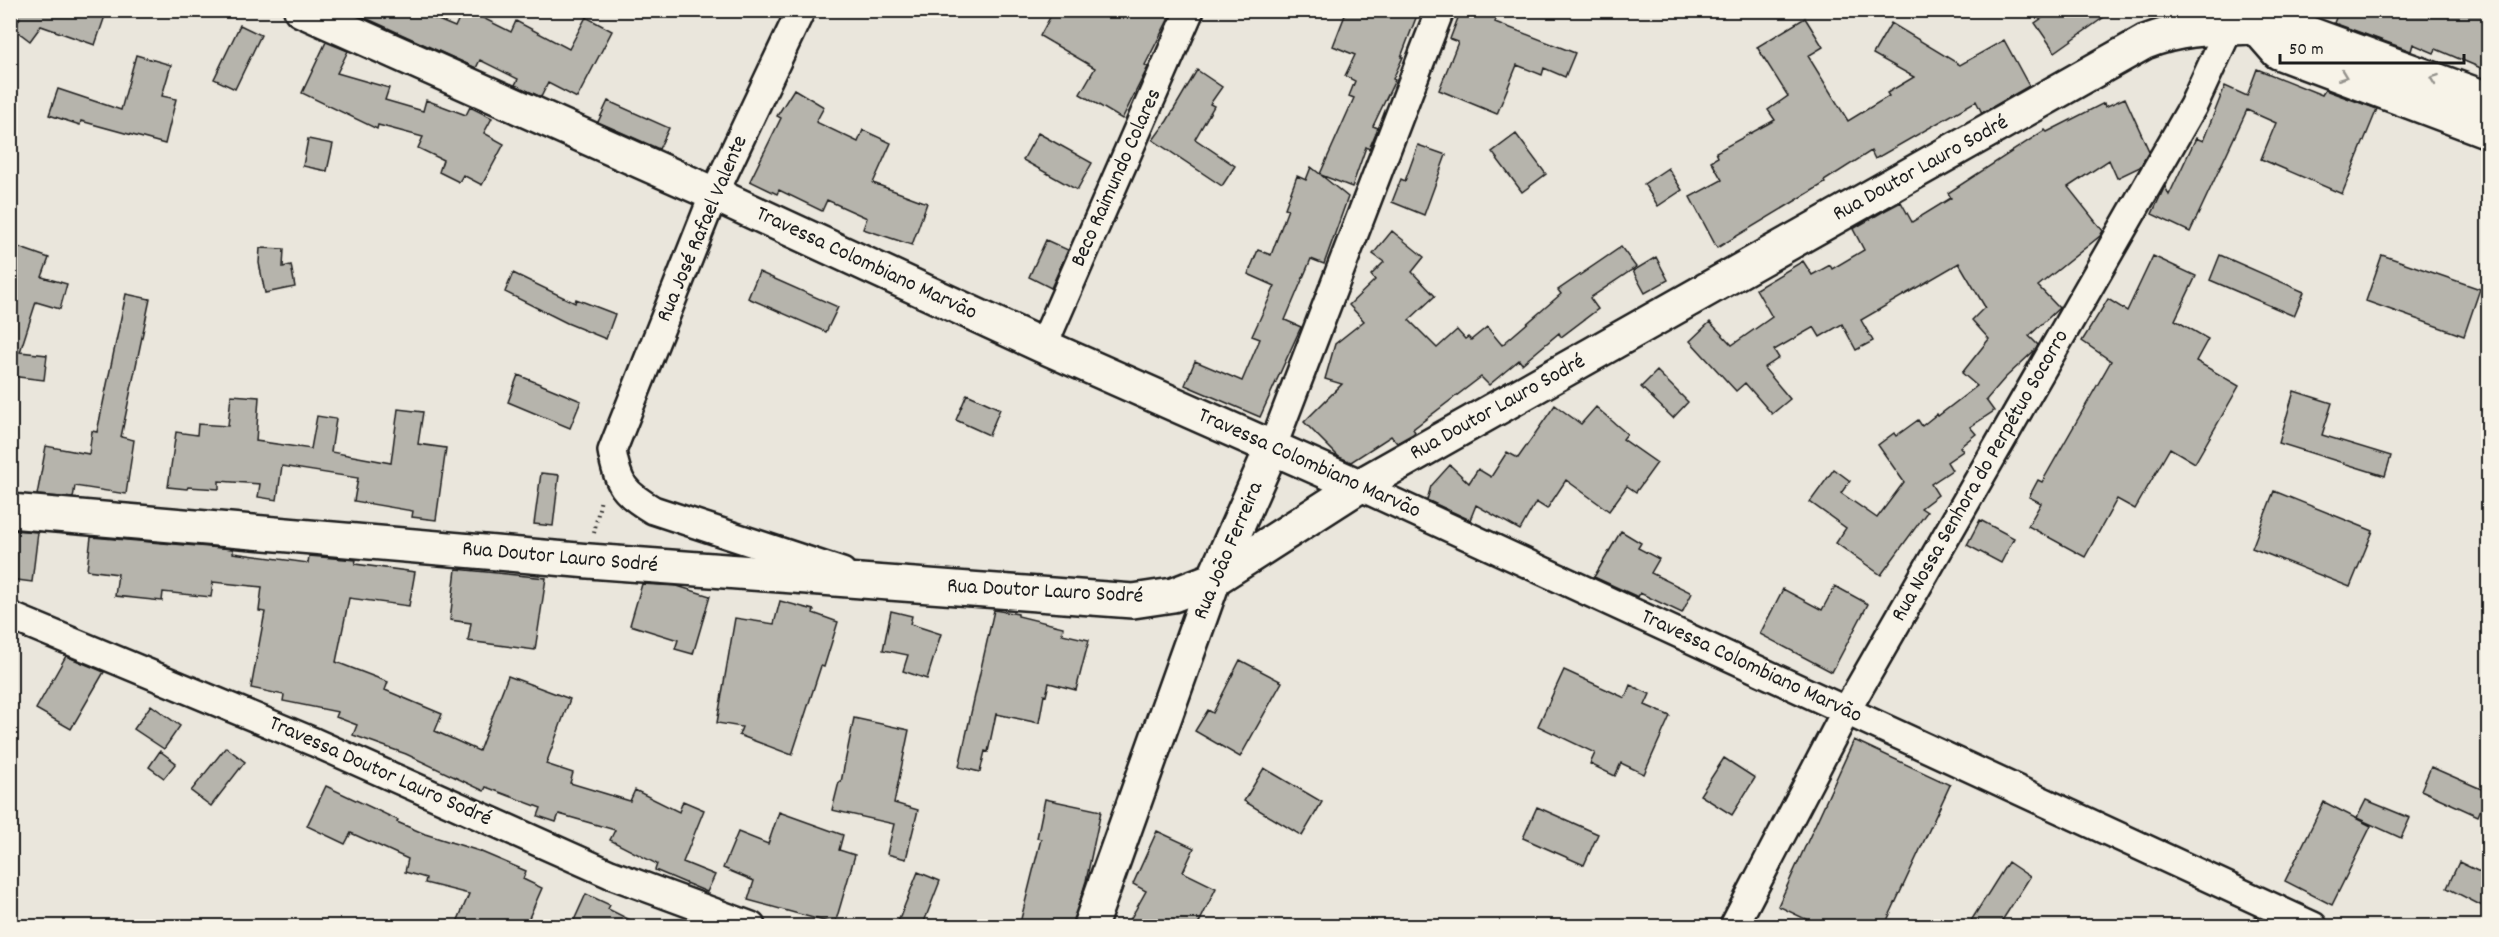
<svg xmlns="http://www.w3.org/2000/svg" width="2499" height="937" font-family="Dekko,sans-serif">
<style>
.building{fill:#b6b4ac;stroke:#1c1c1c;stroke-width:1.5}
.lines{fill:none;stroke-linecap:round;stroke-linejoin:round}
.street-casing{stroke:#1c1c1c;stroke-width:32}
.secondary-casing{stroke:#1c1c1c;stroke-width:38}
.path{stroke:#1c1c1c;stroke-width:4;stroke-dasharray:1.5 4.5;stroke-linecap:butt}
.street{stroke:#f7f3e8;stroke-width:27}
.secondary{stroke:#f7f3e8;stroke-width:33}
.oneway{stroke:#94928c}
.labels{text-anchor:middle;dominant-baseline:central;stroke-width:4.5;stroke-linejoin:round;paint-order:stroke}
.street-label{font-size:22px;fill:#1c1c1c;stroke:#f7f3e8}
</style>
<rect width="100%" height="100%" fill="#eae6dc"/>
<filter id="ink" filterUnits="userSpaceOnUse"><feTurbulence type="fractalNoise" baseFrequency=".0167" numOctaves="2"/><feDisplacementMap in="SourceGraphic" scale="12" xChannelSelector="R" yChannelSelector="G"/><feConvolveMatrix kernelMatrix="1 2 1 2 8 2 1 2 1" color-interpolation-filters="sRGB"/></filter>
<g filter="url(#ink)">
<!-- building -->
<path class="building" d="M10 10H107L95 45 41 26 30 41 13 28 20 18 10 14Z
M348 10H414L455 27 463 10H467L511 32 516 21 569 49 586 17 612 31 577 98 548 83 541 97 515 85 518 79 480 60 476 68Z
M1054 10H1160L1170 16 1145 65 1148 67 1122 119 1080 94 1095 68 1040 36Z
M1347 10H1374L1390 17 1392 10H1419L1401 57H1403L1393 79 1395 80 1373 126 1378 128 1369 149 1366 147 1352 187 1321 175 1348 197 1324 264 1311 259 1285 320 1301 327 1260 417 1185 385 1195 361 1242 381 1260 339 1252 336 1275 286 1248 274 1258 250 1271 255 1288 209 1285 208 1297 176 1306 180 1311 167 1320 174 1354 98 1349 96 1355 81 1345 76 1355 55 1333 46Z
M1461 10H1499L1495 22 1575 53 1565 77 1544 68 1542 75 1517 65 1497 114 1439 90 1458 42 1450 39Z
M2054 10H2114L2055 52 2035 23Z
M2339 10H2488V71L2436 49 2434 53 2413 44 2411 51 2334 23Z
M1805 18 1823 47 1808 56 1848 121 1889 96 1887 93 1914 77 1873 54 1891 23 1960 65 2004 40 2029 86 1982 113 1976 101 1875 159 1871 151 1824 181 1825 183 1717 248 1690 197 1722 180 1711 161 1718 157 1716 152 1775 120 1768 110 1788 96 1757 47Z
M240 25 261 35 235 89 214 79Z
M326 42 348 51 337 73 389 88 385 100 423 111 426 100 466 115 470 107 492 118 484 133 504 144 482 185 463 175 459 182 439 172 443 160 418 148 423 137 378 125 377 129 302 93Z
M136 55 171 65 162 96 176 99 165 144 81 121 80 125 49 115 58 89 121 110Z
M2257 69 2322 95 2325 90 2377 109 2342 194 2261 159 2276 123 2247 110 2190 232 2152 214 2165 186 2169 195 2196 138 2203 141 2225 86 2247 96Z
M1197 70 1222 87 1210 104 1214 106 1195 139 1235 166 1222 186 1153 140 1167 121Z
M794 89 824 107 816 122 858 142 863 130 891 143 873 183 927 203 912 245 863 229 867 218 827 200 822 211 779 190 777 194 750 181 781 118 777 116Z
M2125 98 2149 151 2140 167 2117 178 2109 160 2068 187 2103 231 2100 236 2038 286 2059 308 2029 336 2038 345 2036 349 2005 378 1986 400 1994 411 1970 427 1976 434 1960 447 1963 451 1947 462 1952 470 1931 484 1938 495 1921 508 1927 512 1881 575 1836 543 1846 528 1810 502 1834 469 1850 481 1841 493 1877 518 1904 482 1878 445 1894 433 1896 436 1918 420 1922 426 1937 414 1938 416 1977 386 1962 373 1989 339 1972 320 1985 307 1959 263 1861 320 1873 341 1856 350 1842 324 1820 337 1814 327 1774 350 1779 358 1764 368 1790 399 1772 414 1745 383 1736 391 1690 341 1710 322 1732 345 1772 317 1756 289 1803 261 1812 275 1830 265 1832 269 1864 250 1853 229 1884 211 1901 202 1912 222 1951 198 1948 193 2045 130 2047 132 2104 103 2105 107Z
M608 101 669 128 659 149 598 122Z
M1038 133 1092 163 1077 190 1023 160Z
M1516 134 1546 174 1522 192 1492 152Z
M308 139 333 144 327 171 303 166Z
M1418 145 1446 155 1424 215 1392 202 1401 179 1405 181Z
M1668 168 1682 190 1658 206 1644 184Z
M1392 231 1424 257 1412 272 1435 296 1409 320 1437 348 1457 330 1465 339 1468 337 1471 340 1487 327 1502 345 1561 294 1558 290 1621 247 1636 267 1590 298 1598 309 1561 337 1559 333 1522 364 1519 360 1489 385 1481 377 1413 429 1415 432 1413 434 1397 443 1391 436 1351 462 1339 457 1304 422 1342 384 1325 379 1335 344 1364 321 1349 305 1375 280 1371 275 1384 262 1373 254Z
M1046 240 1068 250 1051 288 1029 277Z
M15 246 49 258 42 277 67 284 60 309 36 302 20 352 47 355 44 380 10 376V260Z
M260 248 284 249 283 267 291 265 295 287 265 293 259 263Z
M2220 255 2304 292 2294 316 2210 280Z
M2382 255 2480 289 2464 336 2366 301Z
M2153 256 2196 276 2175 320 2208 339 2196 361 2239 386 2195 463 2170 448 2135 509 2117 499 2085 557 2028 526 2041 503 2029 497 2038 480 2042 482 2111 361 2082 341 2108 299 2127 311Z
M1656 257 1668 280 1645 293 1633 271Z
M759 272 838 307 826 332 748 298Z
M513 273 575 303 576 299 615 314 606 339 567 323 505 292Z
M126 294 150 299 121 437 134 440 126 494 75 486 73 498 37 495 46 446 89 454 92 431 97 432Z
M1657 371 1688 402 1673 418 1641 387Z
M518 375 581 401 570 428 508 402Z
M2294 391 2332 403 2322 435 2391 456 2385 476 2279 443Z
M967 394 1000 409 989 435 956 420Z
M231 395 259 397 256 441 311 449 317 416 336 419 331 452 391 463 398 409 423 412 418 444 446 448 436 520 412 517 413 511 354 501 358 478 282 466 277 500 258 497 260 484 219 481V489L188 487 187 489 168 487 176 432 197 435 198 424 228 426Z
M1555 405 1581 424 1596 407 1627 434 1623 439 1657 463 1636 492 1627 486 1609 511 1566 480 1547 509 1536 502 1520 530 1476 505 1470 520 1427 500 1431 486 1450 465 1469 483 1478 469 1491 477 1507 452 1518 458Z
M541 473 559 475 553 526 534 524Z
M2274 491 2373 531 2350 587 2252 548Z
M1980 520 2014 538 2001 563 1967 545Z
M11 530 38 532 32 582 10 579Z
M1621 531 1641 543 1638 548 1659 559 1651 573 1692 593 1682 613 1640 593 1638 597 1594 577Z
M91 537 233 549V553L308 563 309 556 356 560 355 564 415 572 409 606 349 598 336 662 388 682 385 690 442 714 435 731 479 751 508 676 570 699 546 764 573 773 570 783 630 801 635 790 679 812 683 801 704 810 683 862 715 875 707 892 655 870 657 864 610 840 615 830 559 814 556 822 538 816 541 808 486 787 484 791 406 754 353 735 357 725 336 717 338 712 283 701 284 695 251 688 265 612 259 611 262 587 213 582 211 597 163 592 162 601 115 596 118 574 87 570Z
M456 569 546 578 535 650 468 641 471 623 450 620Z
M642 584 677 586 710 596 693 654 675 649 678 640 630 625Z
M1835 586 1868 604 1832 672 1760 634 1783 589 1822 610Z
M780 601 814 610 813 613 838 622 824 667 821 666 792 755 739 735 742 727 717 723 735 618 774 624Z
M994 610 1018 614V616L1063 627 1062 634 1089 640 1076 690 1049 683 1046 696 1044 695 1039 723 996 714 988 752 985 751 980 772 959 767Z
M891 611 912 616 910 624 941 634 927 679 903 671 908 655 883 650Z
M66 656 104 672 71 729 36 709Z
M1240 660 1282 682 1240 757 1195 731 1208 710 1213 713Z
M1564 670 1625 698 1630 685 1650 694 1645 705 1670 716 1644 774 1621 763 1615 776 1590 764 1595 753 1538 726Z
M151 705 180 726 164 749 134 729Z
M854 718 909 730 894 803 918 810 906 859 887 854 894 824 832 810 839 782H841Z
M1854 740 1950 785 1884 927H1822L1778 906Z
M226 747 245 762 211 806 191 791Z
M160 751 176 763 164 778 149 767Z
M1724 758 1755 778 1732 815 1700 795Z
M2431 767 2488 792 2478 816 2421 790Z
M1264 768 1322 802 1302 836 1244 801Z
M326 786 398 820 397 822 425 834 479 851 526 871 523 879 542 888 525 927H455L469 894 425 883 426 878 405 872 408 859 351 833 345 844 307 826Z
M1045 799 1101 811 1086 881 1072 927H1019L1041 839 1037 838Z
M2366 800 2410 818 2401 838 2357 818Z
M2324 802 2371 826 2332 905 2285 881Z
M1537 807 1598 834 1584 865 1523 838Z
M779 812 843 835 839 850 855 855 835 924 748 900 754 881 723 868 738 832 768 844Z
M1157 831 1194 848 1183 872 1216 888 1197 927H1126L1146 891 1133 884Z
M2008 862 2030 877 1998 927H1967Z
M2459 862 2488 876V909L2447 888Z
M918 872 940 881 922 927H896Z
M586 894 610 905 608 909 644 927H571Z"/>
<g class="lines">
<defs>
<path id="street" d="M801 10 714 194 612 451C618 485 624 493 653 510L842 572
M1043 346 1190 10
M1272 448 1440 10
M1359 486 2313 926
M10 616 314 742 610 874 751 926
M1734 926 1846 711 2193 106 2230 26"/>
<path id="secondary" d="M301 10 714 194 1043 346 1359 486
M2257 28 2278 52 2488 131
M10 511 589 561 1133 601 1173 595 1214 579 1359 486 2145 42C2197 22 2233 31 2285 25L2488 99
M1090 926 1214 579 1272 448"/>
</defs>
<!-- street casing -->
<use href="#street" class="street-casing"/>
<!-- secondary casing -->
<use href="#secondary" class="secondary-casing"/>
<!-- path -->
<path class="path" d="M594 533 601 499"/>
<!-- street -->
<use href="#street" class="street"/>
<!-- secondary -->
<use href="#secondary" class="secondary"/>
</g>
<!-- one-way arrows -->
<defs><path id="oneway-chevron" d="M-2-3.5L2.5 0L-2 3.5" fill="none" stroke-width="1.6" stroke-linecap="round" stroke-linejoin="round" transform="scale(1.5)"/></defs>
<g class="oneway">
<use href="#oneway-chevron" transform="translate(2343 76) rotate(21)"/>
<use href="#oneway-chevron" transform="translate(2434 79) rotate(-160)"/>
</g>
</g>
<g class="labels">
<!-- street labels -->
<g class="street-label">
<text transform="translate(1921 169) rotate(-29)">Rua Doutor Lauro Sodré</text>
<text transform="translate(1117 178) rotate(-66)">Beco Raimundo Colares</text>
<text transform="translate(703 229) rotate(-67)">Rua José Rafael Valente</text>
<text transform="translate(866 264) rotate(25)">Travessa Colombiano Marvão</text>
<text transform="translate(1498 408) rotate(-29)">Rua Doutor Lauro Sodré</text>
<text transform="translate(1309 464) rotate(24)">Travessa Colombiano Marvão</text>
<text transform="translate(1981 476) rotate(-60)">Rua Nossa Senhora do Perpétuo Socorro</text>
<text transform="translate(1229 551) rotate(-67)">Rua João Ferreira</text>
<text transform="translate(560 558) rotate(5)">Rua Doutor Lauro Sodré</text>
<text transform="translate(1045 592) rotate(3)">Rua Doutor Lauro Sodré</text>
<text transform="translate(1751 667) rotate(25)">Travessa Colombiano Marvão</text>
<text transform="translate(380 772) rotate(24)">Travessa Doutor Lauro Sodré</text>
</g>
</g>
<!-- margin -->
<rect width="2499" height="937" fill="none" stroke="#f7f3e8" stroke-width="36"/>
<rect x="18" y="18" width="2463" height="901" fill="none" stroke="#1c1c1c" stroke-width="2" filter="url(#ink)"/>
<!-- scale -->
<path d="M2280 54v9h184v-9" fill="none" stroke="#1c1c1c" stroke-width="3"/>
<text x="2289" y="54" font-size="18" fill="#1c1c1c" stroke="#f7f3e8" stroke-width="4.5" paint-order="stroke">50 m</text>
</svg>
